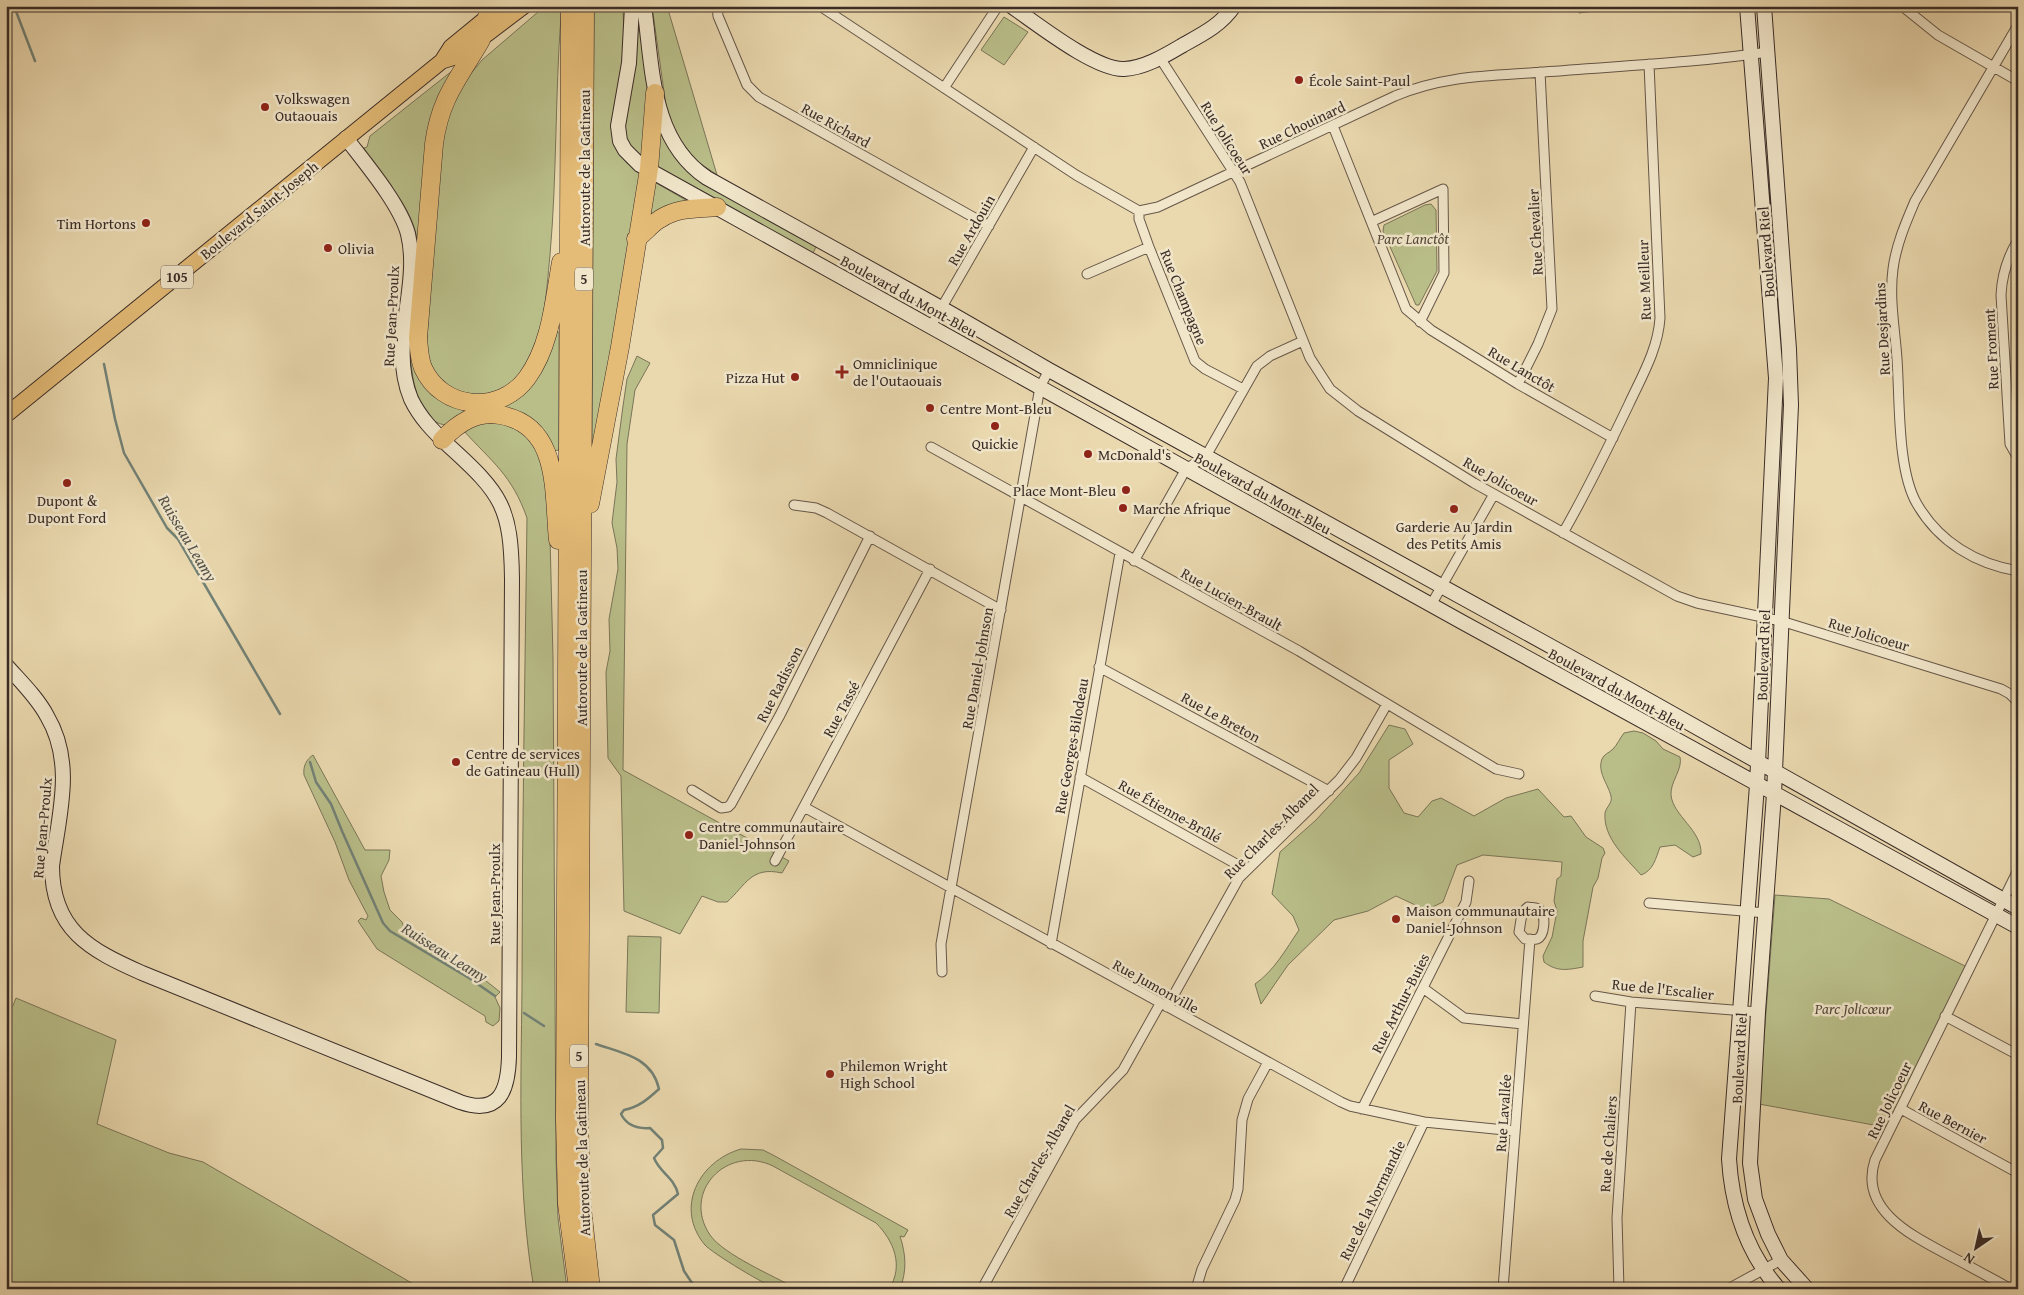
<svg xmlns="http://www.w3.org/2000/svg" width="2024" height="1295" font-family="'Gentium Book Plus',serif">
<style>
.green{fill:#b9be89;stroke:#7a7558}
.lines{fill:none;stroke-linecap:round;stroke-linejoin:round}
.stream{stroke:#728176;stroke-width:2.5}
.street-casing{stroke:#665749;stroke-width:11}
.secondary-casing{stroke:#3a2c27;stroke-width:16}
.primary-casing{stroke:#3a2c27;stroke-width:17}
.highway-casing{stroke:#3a2c27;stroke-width:19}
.street{stroke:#f1e6ca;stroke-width:9}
.secondary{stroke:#f1e6ca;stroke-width:14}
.primary{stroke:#e5bc77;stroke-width:15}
.highway{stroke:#e5bc77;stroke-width:18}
.poi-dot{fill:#8f2418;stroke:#f1e6ca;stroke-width:2}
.labels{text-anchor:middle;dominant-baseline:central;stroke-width:5;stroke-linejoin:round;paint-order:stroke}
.shield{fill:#f1e6ca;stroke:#716458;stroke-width:1}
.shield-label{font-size:14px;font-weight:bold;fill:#3a2c27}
.poi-label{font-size:15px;fill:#3a2c27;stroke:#f1e6ca;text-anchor:start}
.street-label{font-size:15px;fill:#3a2c27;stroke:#f1e6ca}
.park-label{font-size:15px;font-style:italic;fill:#53493b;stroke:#f1e6ca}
.water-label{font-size:16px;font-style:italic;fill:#525048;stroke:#f1e6ca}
</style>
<rect width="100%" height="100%" fill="#ead8ae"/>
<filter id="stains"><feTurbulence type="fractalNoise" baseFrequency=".004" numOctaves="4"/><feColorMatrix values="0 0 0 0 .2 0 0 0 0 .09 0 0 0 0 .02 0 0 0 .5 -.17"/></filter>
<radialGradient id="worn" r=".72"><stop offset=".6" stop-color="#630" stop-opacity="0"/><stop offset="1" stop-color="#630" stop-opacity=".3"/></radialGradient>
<!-- green -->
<path class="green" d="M545 6H561V16C555 95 557 175 550 255 546 294 544 351 516 381 513 385 490 396 486 397 479 397 470 394 463 392 441 388 432 370 426 350L440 155 449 110 468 77 482 60Z
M594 6H623L624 42 617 150 627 163 642 173 597 446H592Z
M652 6H667L717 175 694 159 675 132 666 106Z
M1578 6H1635L1579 13Z
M636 15 640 16 648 94 645 161 631 152 622 129Z
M1004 17 1028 32 1004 65 981 50Z
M457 67 418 246C415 211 389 184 368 157L364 148 367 147 370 136Z
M661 128 666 141 675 156 694 176 817 245 812 255 653 167Z
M651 180 691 203 648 225Z
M1431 204 1436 210 1437 271 1419 305H1416L1383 231 1384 225 1425 205Z
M553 331 559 332V450L552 451 529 421 445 425C416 421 411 372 410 349L414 350 423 378 500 406Z
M637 356 650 363 635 390 627 444 623 770 789 861 782 873C751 866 746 885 727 902H718L702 896 680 934 624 911 621 776 608 758 606 672 610 651 609 619 618 569 617 548 612 523 617 482 616 459 623 406 627 379Z
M482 423H501L523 432 543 459 550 537 553 658 556 1159 558 1218 567 1289H534C517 1190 521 1087 522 987 522 831 525 675 527 518 512 475 492 462 463 430Z
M1389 725 1405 729 1413 744 1389 760V788L1404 813 1418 817 1432 801 1441 798 1474 816 1506 798 1538 789 1564 817 1571 816 1586 837 1603 848 1605 853 1602 858 1598 878 1593 887 1583 941V967C1567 970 1557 972 1544 962L1543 956 1552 937 1557 911 1554 901 1557 879 1561 876 1562 862 1483 855 1457 865 1443 902 1426 910 1396 896 1368 911 1334 920 1288 965 1261 1004 1255 984C1274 971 1286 949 1299 930L1293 916 1272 894 1280 852 1316 820 1359 773Z
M1634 731 1643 733 1656 741 1663 749 1680 757C1683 769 1670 782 1671 795 1673 816 1702 830 1701 854L1693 857 1675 845 1660 847C1656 858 1653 871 1641 875 1626 858 1603 838 1605 813 1606 807 1613 803 1611 796 1608 784 1597 772 1602 759 1604 754 1609 753 1613 749 1617 745 1620 738 1624 733Z
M313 755 365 850H390L389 860 381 876 384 892 390 910 402 922 405 930 441 952 469 972 476 973 500 992 495 997 500 1008 499 1021 493 1026 486 1022 485 1016 377 949 358 921 361 918 366 920 368 916 349 880 335 842 304 775C303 766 306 760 313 755Z
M1775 895 1829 899 1969 968 1890 1128 1759 1104Z
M628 936 661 937 659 1013 626 1012Z
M16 998 116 1040 97 1124 169 1153 203 1162 422 1289H6V1023Z
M741 1149 763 1150 773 1155 908 1230 904 1237 900 1236C906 1255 907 1270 900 1289H889C904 1266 894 1241 876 1223L773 1166C727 1144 681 1192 710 1235 724 1255 774 1276 797 1289 791 1289 784 1290 778 1289 768 1287 712 1253 705 1245 674 1208 699 1161 741 1149Z"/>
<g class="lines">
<!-- stream -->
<path class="stream" d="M14 6 35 61
M104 364 115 419 124 453 167 528 178 539 280 714
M310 762 316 782 331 804 342 831 383 923 390 931 469 978 495 996
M524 1013 544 1026
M596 1044C622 1053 652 1057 659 1089 648 1099 639 1107 624 1110L621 1114C627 1126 637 1129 650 1128L662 1140 663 1148 654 1158C660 1173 674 1177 678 1194L653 1215 655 1225 674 1240 684 1271 692 1283 702 1289"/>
<defs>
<path id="street" d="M717 6 718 16 747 85 759 97 989 226
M820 6 1076 175 1139 211 1158 207 1395 96C1445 75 1491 76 1544 72 1618 66 1694 63 1768 52
M1902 6 1938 35 2018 81
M2018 25 1915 201C1906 222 1896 245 1893 269 1889 299 1895 329 1897 359 1900 400 1897 470 1917 504 1939 542 1976 564 2018 571
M1160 58 1240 182 1310 358 1330 389 1358 411 1474 483 1677 596 1697 603 1781 621 2001 689 2010 694 2018 702
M944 88 998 6
M1333 126 1406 309 1431 330 1518 384 1613 438
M1139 211V219L1149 247 1195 361 1205 369 1243 389
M1373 221 1443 189 1444 273 1420 322
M2018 240C2007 258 2002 274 2001 295L2010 444 2018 458
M1087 274 1149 247
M931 326 1034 147
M1518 384 1538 344 1552 309 1540 72
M931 447 1299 651 1496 769 1519 774
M794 505 816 508 827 513 1001 610
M1563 533C1587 491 1608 448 1629 404 1642 376 1658 349 1660 318L1649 64
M1134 561 1186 469 1206 456 1257 366 1270 356 1303 341
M1431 605 1494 494
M1099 667 1329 791
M1080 777 1247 870
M692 790 721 808 728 807 731 804 780 715 870 536
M804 807 1341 1102 1350 1106 1424 1122 1515 1131
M775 861 930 569
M1649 903 1766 913
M1528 907C1532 908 1537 907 1540 910 1546 915 1545 936 1537 939 1533 940 1528 939 1525 939L1519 932C1521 923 1520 913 1528 907Z
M1051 944 1120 553
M942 972 941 944 1040 387 1049 370
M1423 988 1464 1018 1523 1024
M1595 996 1631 1002 1758 1012
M1167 1007 1239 878 1339 780 1356 758 1387 704
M1945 1016 2018 1055
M1362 1109 1466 902 1469 881
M1901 1109 2018 1173
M982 1289 1075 1120 1123 1070 1160 1004
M1196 1289 1202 1269 1235 1200 1238 1189 1242 1120 1248 1099 1268 1062
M1344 1289 1424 1122
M1503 1289 1530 939
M1619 1289 1617 1218 1631 1002
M1728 1289 1781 1260
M2011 1289C1991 1278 1971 1267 1950 1256 1915 1237 1858 1211 1875 1160L2018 870"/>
<path id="secondary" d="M632 6 629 63 618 126 620 141 625 150 640 165 1462 622 2018 927
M644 6C653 67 650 140 707 178L952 314 1049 370 1632 691 2018 908
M1011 6C1036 23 1095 70 1124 69 1145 68 1166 55 1183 45 1203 34 1221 25 1234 6
M1747 6 1776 378 1757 785 1729 1159C1732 1207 1747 1253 1779 1289
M1764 6 1789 349 1791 405 1774 794 1758 1012 1750 1163 1755 1199 1768 1234 1781 1260 1807 1289
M6 665C20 681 37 697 47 716 75 763 59 815 52 866 52 930 90 950 142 973L460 1102C500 1116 508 1090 509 1057L512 579C511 507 502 494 449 446 434 432 420 418 411 399 388 344 421 287 408 234 400 204 365 163 346 138"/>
<path id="primary" d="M442 61 458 56 524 6
M6 415 442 61 451 47 501 6"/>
<path id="highway" d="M570 6 565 1120 567 1204 578 1289
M585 6 579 1113 581 1199 591 1289
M487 17 489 6
M481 40C459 78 440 98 434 144L418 338C419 348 419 358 423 368 442 410 500 415 527 378 551 345 554 301 561 262
M636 239C645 233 651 224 660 219 678 207 697 209 717 207
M442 440C458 423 476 411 500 415 561 425 553 494 558 540
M590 504 620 347 649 169 655 93"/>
</defs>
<!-- street casing -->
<use href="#street" class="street-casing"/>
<!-- secondary casing -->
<use href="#secondary" class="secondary-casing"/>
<!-- primary casing -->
<use href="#primary" class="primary-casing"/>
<!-- highway casing -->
<use href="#highway" class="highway-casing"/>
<!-- street -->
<use href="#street" class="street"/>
<!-- secondary -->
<use href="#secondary" class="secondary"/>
<!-- primary -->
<use href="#primary" class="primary"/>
<!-- highway -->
<use href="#highway" class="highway"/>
</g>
<!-- markers -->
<g class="poi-dot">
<circle cx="1299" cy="80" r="5"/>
<circle cx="265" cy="107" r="5"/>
<circle cx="146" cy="223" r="5"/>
<circle cx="328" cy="248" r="5"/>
<path d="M839.5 364.5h5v5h5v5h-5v5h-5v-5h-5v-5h5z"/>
<circle cx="795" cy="377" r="5"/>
<circle cx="930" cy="408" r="5"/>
<circle cx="995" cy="426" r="5"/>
<circle cx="1088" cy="454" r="5"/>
<circle cx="67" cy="483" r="5"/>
<circle cx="1126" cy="490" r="5"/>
<circle cx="1123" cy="508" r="5"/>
<circle cx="1454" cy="509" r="5"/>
<circle cx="456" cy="762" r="5"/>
<circle cx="689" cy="835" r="5"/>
<circle cx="1396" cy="919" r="5"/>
<circle cx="830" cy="1074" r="5"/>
</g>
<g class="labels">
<!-- shield labels -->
<g class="shield">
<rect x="161" y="265.5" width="32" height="23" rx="4"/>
<rect x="575" y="267.5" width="18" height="23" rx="4"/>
<rect x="570" y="1044.5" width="18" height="23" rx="4"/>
</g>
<g class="shield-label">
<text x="177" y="277">105</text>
<text x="584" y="279">5</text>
<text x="579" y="1056">5</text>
</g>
<!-- poi labels -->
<g class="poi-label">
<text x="1309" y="80">École Saint-Paul</text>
<text x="275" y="98">Volkswagen<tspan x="275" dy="17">Outaouais</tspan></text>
<text x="136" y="223" text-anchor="end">Tim Hortons</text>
<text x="338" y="248">Olivia</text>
<text x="853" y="363">Omniclinique<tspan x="853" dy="17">de l'Outaouais</tspan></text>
<text x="785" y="377" text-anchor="end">Pizza Hut</text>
<text x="940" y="408">Centre Mont-Bleu</text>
<text x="995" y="443" text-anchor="middle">Quickie</text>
<text x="1098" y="454">McDonald's</text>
<text x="1116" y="490" text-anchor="end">Place Mont-Bleu</text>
<text x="67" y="500" text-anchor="middle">Dupont &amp;<tspan x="67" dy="17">Dupont Ford</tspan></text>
<text x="1133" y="508">Marche Afrique</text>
<text x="1454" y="526" text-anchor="middle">Garderie Au Jardin<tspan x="1454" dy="17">des Petits Amis</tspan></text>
<text x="466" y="753">Centre de services<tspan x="466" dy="17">de Gatineau (Hull)</tspan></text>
<text x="699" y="826">Centre communautaire<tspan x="699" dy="17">Daniel-Johnson</tspan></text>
<text x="1406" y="910">Maison communautaire<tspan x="1406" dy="17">Daniel-Johnson</tspan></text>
<text x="840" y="1065">Philemon Wright<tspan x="840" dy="17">High School</tspan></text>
</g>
<!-- street labels -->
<g class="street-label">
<text transform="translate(836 125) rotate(29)">Rue Richard</text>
<text transform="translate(1302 125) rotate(-25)">Rue Chouinard</text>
<text transform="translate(1227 138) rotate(58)">Rue Jolicoeur</text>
<text transform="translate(584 168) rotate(-90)">Autoroute de la Gatineau</text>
<text transform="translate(259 210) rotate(-39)">Boulevard Saint-Joseph</text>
<text transform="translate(971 230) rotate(-60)">Rue Ardouin</text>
<text transform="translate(1535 232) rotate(-93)">Rue Chevalier</text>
<text transform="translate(1766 252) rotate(-94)">Boulevard Riel</text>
<text transform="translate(1644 280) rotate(-92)">Rue Meilleur</text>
<text transform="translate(909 296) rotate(29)">Boulevard du Mont-Bleu</text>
<text transform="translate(1184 297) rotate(68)">Rue Champagne</text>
<text transform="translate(391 316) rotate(-87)">Rue Jean-Proulx</text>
<text transform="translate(1882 329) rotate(-93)">Rue Desjardins</text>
<text transform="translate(1991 349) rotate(-93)">Rue Froment</text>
<text transform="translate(1522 369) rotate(31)">Rue Lanctôt</text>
<text transform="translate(1501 481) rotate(30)">Rue Jolicoeur</text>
<text transform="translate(1263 493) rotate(29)">Boulevard du Mont-Bleu</text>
<text transform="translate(1232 599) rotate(29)">Rue Lucien-Brault</text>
<text transform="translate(1869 634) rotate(17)">Rue Jolicoeur</text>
<text transform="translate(581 648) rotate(-90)">Autoroute de la Gatineau</text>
<text transform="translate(1763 655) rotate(-88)">Boulevard Riel</text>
<text transform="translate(977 668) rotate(-80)">Rue Daniel-Johnson</text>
<text transform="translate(779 684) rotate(-63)">Rue Radisson</text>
<text transform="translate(1617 689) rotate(29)">Boulevard du Mont-Bleu</text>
<text transform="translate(841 709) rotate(-62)">Rue Tassé</text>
<text transform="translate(1221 717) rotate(29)">Rue Le Breton</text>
<text transform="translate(1071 746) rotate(-80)">Rue Georges-Bilodeau</text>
<text transform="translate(1170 811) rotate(29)">Rue Étienne-Brûlé</text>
<text transform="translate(42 828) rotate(-85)">Rue Jean-Proulx</text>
<text transform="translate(1271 831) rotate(-45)">Rue Charles-Albanel</text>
<text transform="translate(494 894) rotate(-90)">Rue Jean-Proulx</text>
<text transform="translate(1156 986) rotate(29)">Rue Jumonville</text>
<text transform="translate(1663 989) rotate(6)">Rue de l'Escalier</text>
<text transform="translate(1400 1003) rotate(-63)">Rue Arthur-Buies</text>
<text transform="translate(1739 1058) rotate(-87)">Boulevard Riel</text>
<text transform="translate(1889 1100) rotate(-64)">Rue Jolicoeur</text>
<text transform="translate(1503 1113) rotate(-86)">Rue Lavallée</text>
<text transform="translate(1953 1122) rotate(28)">Rue Bernier</text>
<text transform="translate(1608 1144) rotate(-86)">Rue de Chaliers</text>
<text transform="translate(582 1158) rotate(-92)">Autoroute de la Gatineau</text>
<text transform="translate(1039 1161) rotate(-60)">Rue Charles-Albanel</text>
<text transform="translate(1372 1200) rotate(-64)">Rue de la Normandie</text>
</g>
<!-- park labels -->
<g class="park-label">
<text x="1413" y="238">Parc Lanctôt</text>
<text x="1853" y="1008">Parc Jolicœur</text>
</g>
<!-- water labels -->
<g class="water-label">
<text transform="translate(188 538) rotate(59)">Ruisseau Leamy</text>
<text transform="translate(445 952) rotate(32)">Ruisseau Leamy</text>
</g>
</g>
<!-- margin -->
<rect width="2024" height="1295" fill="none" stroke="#ead8ae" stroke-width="25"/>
<rect x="8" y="8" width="2009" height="1280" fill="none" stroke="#3a2c27" stroke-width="2.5"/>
<rect x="12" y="12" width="1999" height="1270" fill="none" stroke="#3a2c27"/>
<!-- north arrow -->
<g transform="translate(1976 1248) rotate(214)" stroke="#f1e6ca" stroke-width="4" paint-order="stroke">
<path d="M0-4L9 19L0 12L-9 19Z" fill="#3a2c27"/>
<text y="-8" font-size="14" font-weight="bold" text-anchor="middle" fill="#3a2c27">N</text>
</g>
<rect width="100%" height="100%" filter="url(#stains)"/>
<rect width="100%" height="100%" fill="url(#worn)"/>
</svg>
